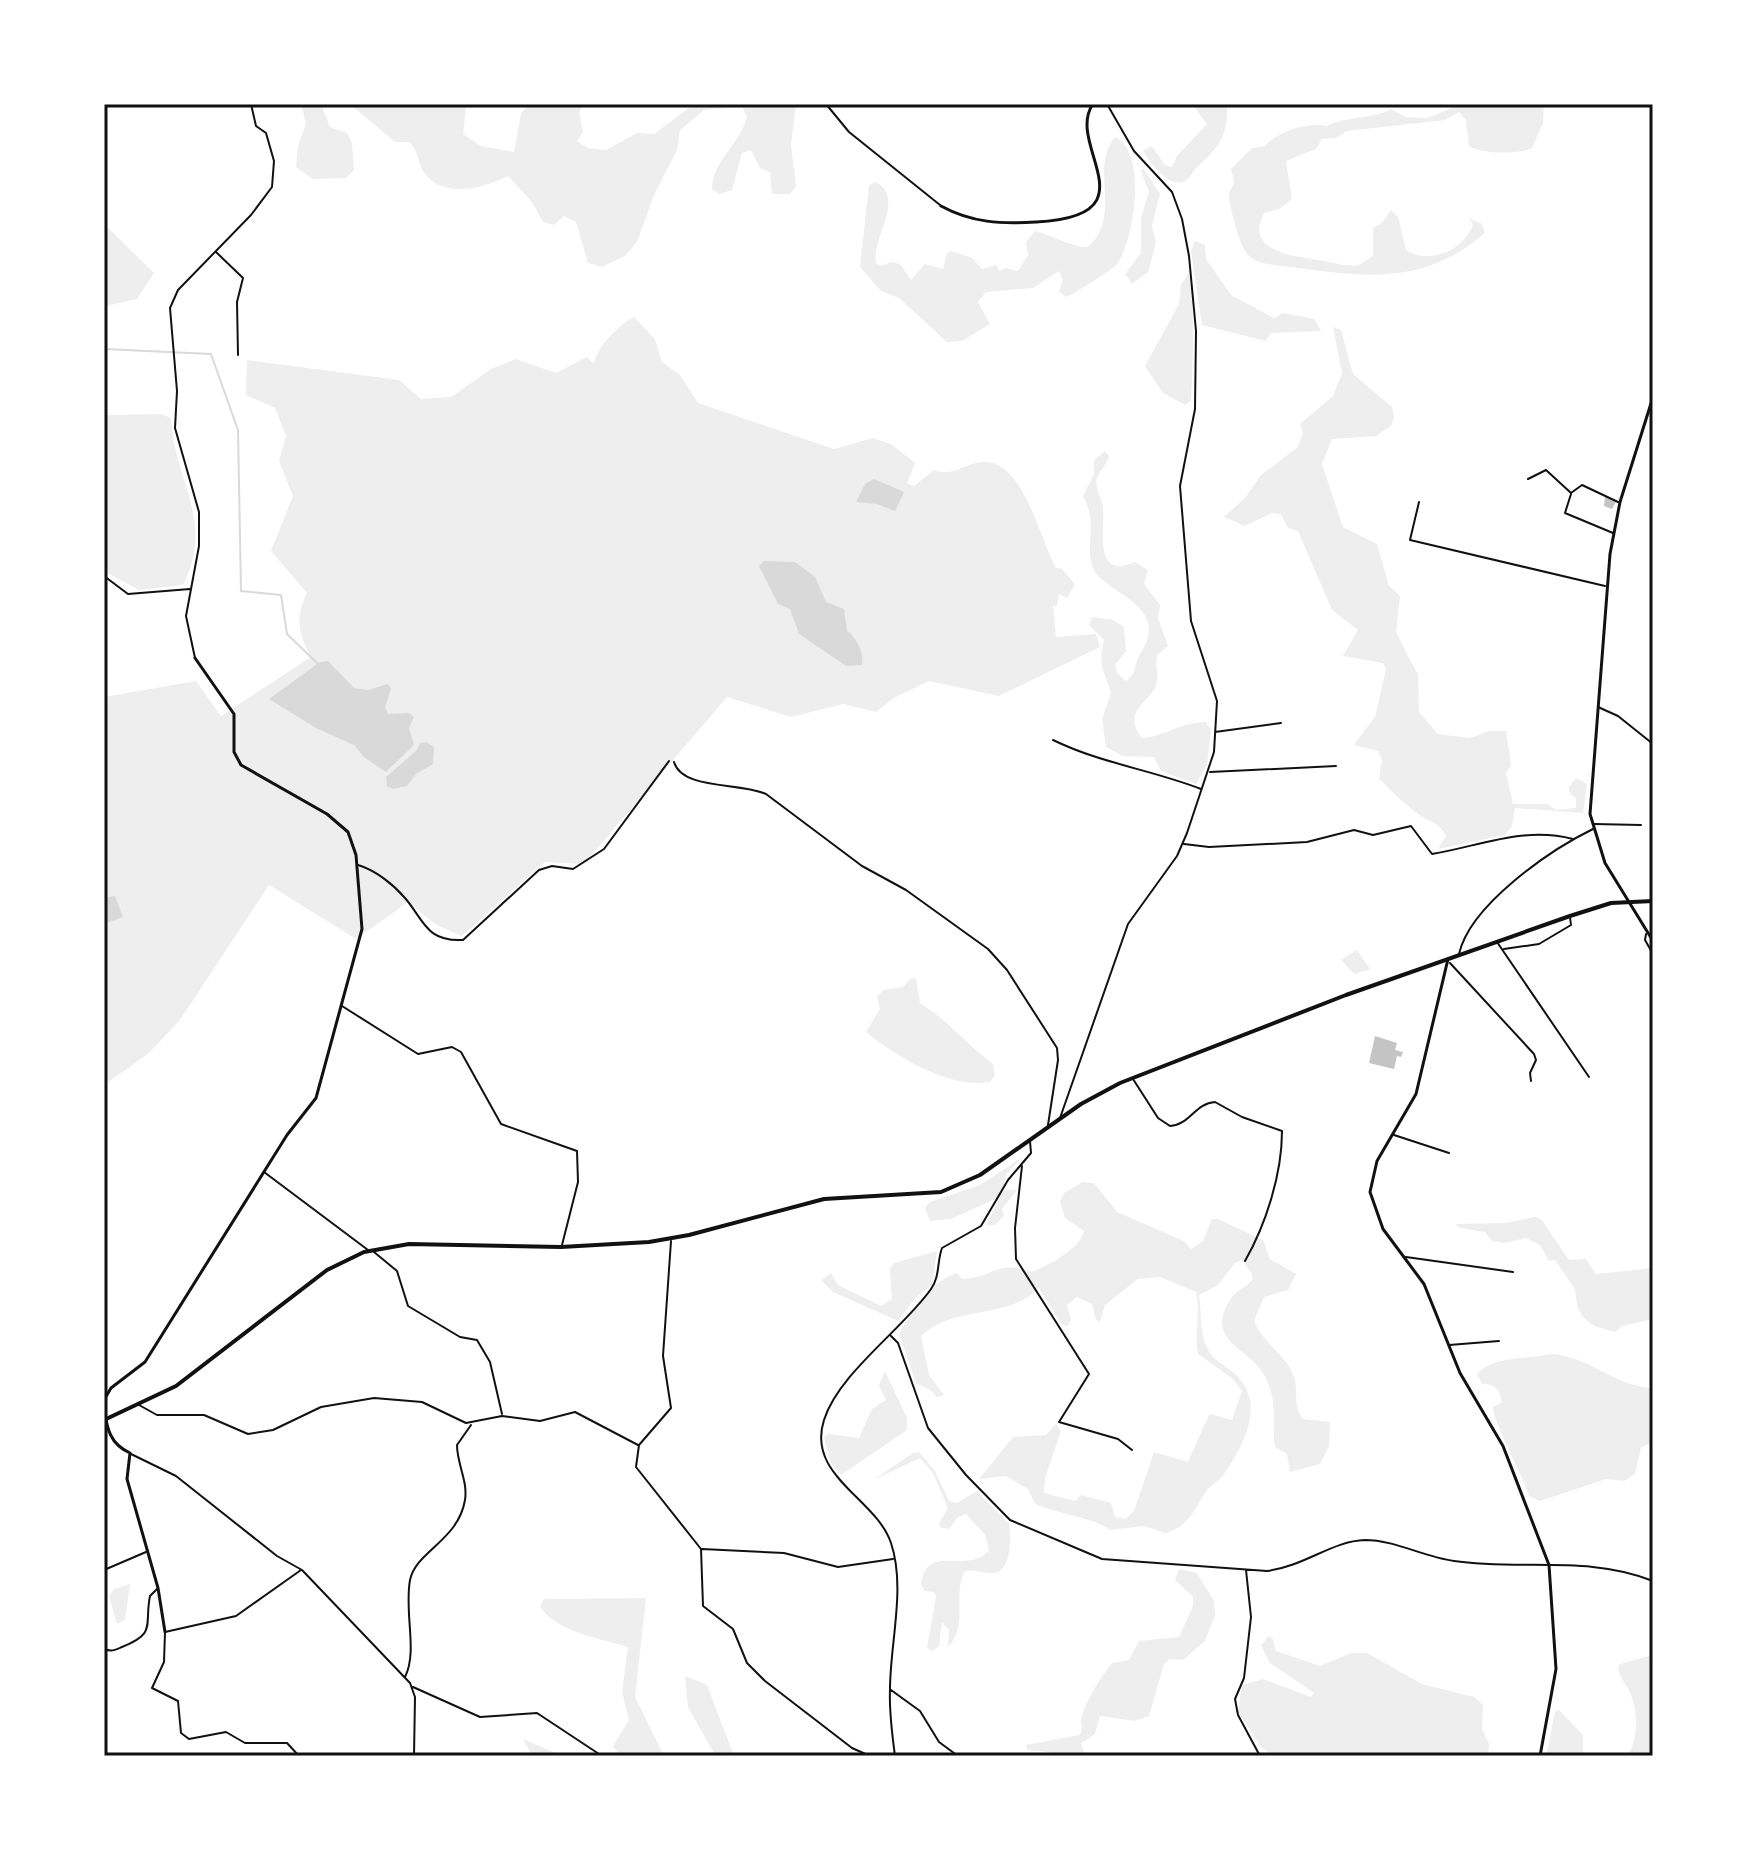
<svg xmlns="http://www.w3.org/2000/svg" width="1757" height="1860" font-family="Overpass,sans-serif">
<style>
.green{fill:#eee}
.water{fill:#d9d9d9}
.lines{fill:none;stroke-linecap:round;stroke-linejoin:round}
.stream{stroke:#d9d9d9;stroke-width:2}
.building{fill:#c4c4c4}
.minor{stroke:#111;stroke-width:2}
.tertiary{stroke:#111;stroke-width:3}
.secondary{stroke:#111;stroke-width:3}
.primary{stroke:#111;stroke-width:4}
.neatline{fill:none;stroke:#111;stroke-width:3}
</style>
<rect width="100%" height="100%" fill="#fff"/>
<!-- green -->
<path class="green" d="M301 104H321L330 127 347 133 352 143 354 170 346 178 313 179 296 167 298 146 306 124Z
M350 104H462L466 107 463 134 481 146 514 152 521 114 528 104H584L579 112 583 132 577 141 587 148 606 150 637 133 654 134 694 104H796L791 145 796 186 790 194H772L770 172 760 168 751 150 742 153 732 190 719 194 712 189C713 158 740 146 747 116L742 107 704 110 680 130 677 150 654 195 637 242 625 256 602 267 588 263 576 222 564 216 554 225 543 222 532 202 508 176C483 189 439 200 422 169 417 159 419 152 409 142H395Z
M1192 104H1234L1227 109C1228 135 1217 150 1198 166 1193 170 1192 177 1186 180 1171 191 1150 163 1143 151L1152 146 1165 165 1172 167 1177 156 1207 124Z
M1457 104H1544L1543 123 1532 148C1519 155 1481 154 1469 146L1466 120 1459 112 1445 120 1347 131 1336 138 1322 139 1316 149 1286 161 1292 199 1279 209 1264 213C1244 251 1293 256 1318 260 1331 262 1344 266 1357 266L1373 256V228L1382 223 1391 210 1398 217 1406 250C1429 265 1463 251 1473 225L1469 218 1482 224 1485 233C1424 286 1364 277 1290 267 1276 265 1253 265 1245 251 1238 238 1231 212 1229 198 1228 191 1233 187 1234 181 1234 177 1231 173 1231 169L1252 148 1265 146C1278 131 1308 122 1327 126 1348 115 1372 120 1391 109L1406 117 1427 118C1432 116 1454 108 1457 104Z
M1115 137C1148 151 1134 241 1117 264 1114 269 1072 295 1066 297L1059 292 1063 280 1059 271 1033 288 986 292 978 302 990 324 962 341 947 342 899 298 881 291 860 267 869 185 876 182C906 198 871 239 876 263L881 266 891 262 900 264 911 280 925 264 943 269 947 253 951 251 972 258 982 269 997 265 999 271 1006 268 1018 271 1028 255 1026 242 1035 231C1052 235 1070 247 1088 247 1123 217 1089 166 1115 137Z
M1143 168 1160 194 1152 226 1156 243 1148 272 1132 284 1125 274 1141 253V218L1149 192 1141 171Z
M104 224 154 273 137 299 106 306Z
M1195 241 1205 245 1206 259 1231 295 1274 318 1283 313 1314 319 1321 331 1271 333 1266 341 1202 325 1191 251Z
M1189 272C1195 315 1193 358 1191 401L1185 405 1163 393 1145 366 1179 304 1181 285Z
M634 317 655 339 662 362 680 375 698 403 834 449 873 438 891 444 915 463 907 483 914 486 934 470C953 477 964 464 981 462 1023 457 1040 540 1056 568L1062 569 1075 584 1067 598 1059 594 1057 606H1053L1056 637 1096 634 1100 647 999 696 929 681 894 698 876 712 843 704 791 717 727 697 584 864 545 862 462 936 435 924 408 902 356 939 269 885 180 1020 148 1054 104 1085V697L196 681 221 716 311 657C298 633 295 618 307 593L271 551 293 496 279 461 286 436 275 408 246 395 247 360 399 380 421 399 451 397 491 369 516 359 556 373 587 357 594 364C596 347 619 325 634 317Z
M1333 327 1341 330 1353 374 1392 407 1394 417 1391 426 1376 436 1332 439 1322 464 1343 527 1377 544 1389 586 1400 596 1396 632C1401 641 1414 670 1418 673L1419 712 1438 734 1470 738 1489 731H1506L1511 765 1506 773 1513 804H1547L1556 810 1576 808V798L1570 794 1569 787 1576 778 1587 784 1583 813 1515 808 1512 826 1505 835 1438 849 1446 836C1438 821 1428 822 1417 813 1406 805 1387 788 1379 778L1382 760 1378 751 1354 745 1375 717 1386 669 1383 663 1343 656 1358 630 1332 610 1298 531 1288 528 1281 514 1272 513 1245 526 1224 517 1245 498 1261 475 1298 447 1303 433 1300 424 1333 396 1342 373Z
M161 414 171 418C173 477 216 522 183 585L139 590 104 571V415Z
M1105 451 1109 456C1107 465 1100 470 1097 478 1094 488 1102 498 1103 508 1105 529 1093 581 1135 562L1148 570 1144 584 1160 605 1158 618 1168 646 1157 655C1155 665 1158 672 1157 681 1155 701 1119 709 1142 738 1164 737 1181 722 1205 722L1211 729 1207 765 1196 784 1161 771 1154 757 1123 756 1106 747 1102 719 1111 693C1103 667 1098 667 1104 640L1089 625 1092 617 1113 620 1124 627 1126 651 1115 665 1117 673 1126 681C1137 674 1134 664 1140 654 1174 605 1102 593 1093 568 1084 545 1099 526 1083 496L1094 474V460Z
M1357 950 1370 969 1354 974 1341 960Z
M916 978 920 1003C947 1020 968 1045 993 1064L995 1076 990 1082C949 1089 897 1057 866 1032L880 1009 877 997 883 990 903 987 910 979Z
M1023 1157 1006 1174 1003 1190H1017L1002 1209 1004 1216 995 1225H986L998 1202 995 1199 951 1219 930 1221 925 1208 930 1202 980 1185Z
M1082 1182 1094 1183 1117 1212 1184 1241 1191 1249 1203 1241 1212 1219H1218L1263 1240 1270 1259 1296 1274 1288 1290 1264 1297 1254 1321C1265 1346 1286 1354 1294 1377 1299 1392 1292 1405 1303 1419L1330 1422 1329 1446 1320 1464 1290 1472 1287 1454 1275 1447 1274 1441C1274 1417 1276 1396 1264 1375 1249 1347 1204 1342 1230 1300 1236 1289 1246 1288 1252 1280V1274L1242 1260 1235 1263 1218 1285 1199 1295C1202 1314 1199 1332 1208 1350 1215 1363 1230 1367 1239 1378 1265 1407 1242 1447 1225 1473 1220 1480 1212 1484 1207 1490 1194 1509 1190 1526 1166 1533L1144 1526 1110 1530C1093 1517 1057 1514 1035 1504L1028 1489 1006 1476 979 1479 1013 1437 1046 1435 1056 1424 1061 1431 1045 1478 1044 1493 1075 1501 1081 1495 1111 1503 1115 1517 1125 1519 1134 1511 1154 1452 1188 1462 1208 1417 1210 1414 1232 1420 1242 1391 1232 1378 1198 1354C1194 1333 1201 1313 1196 1292L1160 1277 1138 1279 1105 1305 1100 1322 1096 1320 1092 1304 1077 1297 1067 1305 1071 1320 1068 1326 1062 1325 1039 1288C1006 1321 955 1304 921 1336L929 1375 944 1395 936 1397 932 1391 916 1383 899 1334C913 1310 930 1281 957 1273L962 1279C993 1278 996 1259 1031 1272 1048 1266 1080 1249 1084 1231L1065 1218 1060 1202 1064 1193Z
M1535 1217 1541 1219 1569 1260 1586 1259 1596 1274 1653 1268V1319L1622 1326 1615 1332 1594 1326 1583 1317 1577 1306 1575 1289 1555 1260 1549 1261 1540 1245 1526 1238 1504 1243 1492 1241 1485 1232 1460 1228 1455 1224 1506 1223Z
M937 1251 932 1285 916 1297 898 1321 833 1292 821 1280 831 1273 838 1285 881 1306 892 1299 890 1269 894 1263Z
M1550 1354C1588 1355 1615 1387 1653 1388V1441L1641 1448 1635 1474 1624 1481 1606 1479 1540 1501 1529 1496C1522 1473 1493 1423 1493 1407L1502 1402C1499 1389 1496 1384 1482 1384L1477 1374C1495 1355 1527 1360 1550 1354Z
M885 1371 907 1418V1430L841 1475 830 1462 824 1437 828 1434 859 1438 872 1409 886 1400 879 1386Z
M919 1452 935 1471 949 1501 957 1503 977 1491 1009 1524C1012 1539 1011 1574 991 1573 981 1573 975 1569 965 1571 952 1595 969 1625 948 1647L949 1630 942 1622 939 1646 933 1651 927 1648 928 1642 936 1596 934 1592 925 1591 921 1585C925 1541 969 1576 989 1550L985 1535 966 1514 958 1517 949 1529 941 1528 939 1523 948 1508 933 1473 920 1458 875 1479 913 1453Z
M1179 1569 1197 1573 1214 1601 1215 1615 1205 1641 1183 1660 1170 1659 1164 1664 1149 1716 1135 1721 1100 1716 1095 1734 1081 1743 1085 1756C1064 1756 1047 1751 1027 1750L1026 1745 1080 1735C1084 1727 1079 1723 1082 1715 1087 1699 1101 1677 1112 1663L1129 1660 1139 1641 1179 1637 1193 1606V1597L1175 1580Z
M130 1584 125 1620 117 1624 109 1596 114 1589Z
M646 1598 635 1697 664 1756H620L613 1746 629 1720 622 1692 628 1647C602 1639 555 1632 540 1606L544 1599Z
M1268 1636 1273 1639 1276 1651 1320 1666 1351 1653H1367L1422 1684 1474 1697 1483 1705 1482 1729 1489 1744 1488 1754 1273 1756 1261 1747 1238 1712 1242 1685 1263 1679 1311 1697 1314 1693 1270 1663 1261 1646Z
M1653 1655V1756H1617L1627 1755C1638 1743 1638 1714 1632 1698 1629 1687 1620 1680 1618 1668L1620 1664Z
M685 1676 707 1685 734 1756 715 1755 688 1707Z
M1559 1710 1583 1735V1756H1546L1555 1712Z
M523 1739 563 1756H532Z"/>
<!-- water -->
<path class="water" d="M874 479 904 492 895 511 877 504 856 502 865 484Z
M764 561 795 562 815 577 826 602 844 609 847 631C857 638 864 653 862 665L846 666 799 634 790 609 778 604 759 566Z
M328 661 354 688 368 690 388 684 391 689 385 707 388 714 409 713 414 717 409 728 414 745 386 772 364 757 354 745 316 728 269 699 320 662Z
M426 742 434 747 433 764 416 774 407 786 393 789 387 786 386 777 417 750 420 743Z
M115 896 123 917 104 924V898Z"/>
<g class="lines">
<!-- stream -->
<path class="stream" d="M104 349 211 354 238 430 241 591 281 595 287 634 318 664"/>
</g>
<!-- building -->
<path class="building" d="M1605 497 1616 502 1612 509 1604 506Z
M1375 1036 1397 1043 1395 1050 1403 1052 1401 1057 1397 1056 1394 1069 1369 1063Z"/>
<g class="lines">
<!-- minor -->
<path class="minor" d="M826 104 849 132 940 205
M216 252 243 278 237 302 238 355
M1528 479 1546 470 1571 493 1582 485 1618 502
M1571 494 1565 513 1613 533
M1419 502 1410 540 1605 586
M104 576 128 594 190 589
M195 658 186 616 199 546V512L175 428 177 391 170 308 178 290 251 215 272 187 274 161 266 133 256 126 251 104
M1598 707 1618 716 1653 744
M1215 732 1281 723
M1053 740C1100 763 1152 770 1201 789
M674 762C682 790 740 782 766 794L862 866 906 890 988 949 1007 970 1057 1048 1058 1060 1048 1125
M1210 772 1336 766
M1594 824 1641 825
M1184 844 1209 847 1307 842 1354 830 1373 835 1411 826 1432 854C1480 846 1524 826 1573 839
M358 865C375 870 393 884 405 898 424 920 426 942 463 940L539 870 552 866 573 869 604 849 669 761
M1646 934 1645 940 1653 954
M1497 942 1589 1077
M1504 949 1539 944 1571 925 1570 917
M1459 954C1470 905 1550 850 1593 829
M1450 963 1534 1054 1536 1060 1530 1073 1531 1081
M342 1006 418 1054 452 1047 461 1052 501 1124 577 1151 578 1182 562 1245
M1133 1079 1158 1118 1170 1126C1190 1125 1195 1103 1215 1102L1242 1117 1282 1131C1282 1174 1266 1224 1245 1261
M1060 1118 1128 924 1177 856 1187 833 1214 752 1217 701 1191 621 1180 486 1195 409 1196 331 1189 256 1182 219 1172 192 1134 151 1107 104
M1394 1135 1449 1153
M1022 1166 1015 1228 1016 1259 1089 1374 1059 1422 1118 1439 1132 1450
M264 1172 368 1250
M671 1241 663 1356 671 1408 639 1445 636 1467 701 1549 703 1606 733 1629 747 1663 765 1681 852 1748 870 1756
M374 1252 397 1271 408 1306 460 1337 477 1340 490 1362 502 1414
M1406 1257 1513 1272
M891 1336 898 1343 928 1428 966 1475 1010 1520 1102 1559 1267 1571C1305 1566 1332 1541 1365 1540 1395 1540 1424 1557 1454 1561 1521 1571 1589 1555 1653 1581
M1449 1345 1499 1341
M139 1405 157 1415H204L248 1434 273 1430 321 1407 374 1398 422 1402 466 1423 502 1416 540 1421 575 1412 638 1445
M131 1454 176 1476 277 1556 302 1570 410 1683 415 1697 414 1756
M702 1549 784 1553 838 1567 893 1559
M104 1570 146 1552
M1246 1570 1251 1617 1244 1678 1235 1699 1238 1715 1260 1756
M104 1649C112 1652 115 1650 122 1647 157 1633 144 1626 150 1596L158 1588
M405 1677C418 1651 404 1613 410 1580 416 1551 458 1541 465 1500 468 1481 457 1464 457 1445L471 1425
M413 1687 480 1717 537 1713 602 1756
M891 1690 920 1711 939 1742 958 1756
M299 1756 287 1743H245L226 1732 189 1739 181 1733 178 1701 152 1688 164 1662 165 1632 236 1616 301 1570
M895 1756C892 1734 889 1711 890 1689 890 1643 906 1588 891 1543 876 1498 806 1476 824 1420 839 1373 903 1329 931 1289 940 1277 937 1261 942 1248L981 1226 1008 1180 1031 1153 1030 1141"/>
<!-- tertiary -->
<path class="tertiary" d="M941 206C972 223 1001 224 1036 222 1156 216 1064 145 1093 104
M1448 959 1416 1094 1377 1161 1370 1192 1383 1229 1424 1284 1460 1373 1503 1446 1549 1565 1556 1669 1540 1756
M104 1400 111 1388 145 1362 287 1135 316 1098 362 929 356 855 348 832 327 814 241 765 234 752V714L195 658
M104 1408C107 1429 110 1444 130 1453L127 1479 158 1588 165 1632"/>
<!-- secondary -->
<path class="secondary" d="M1653 397 1620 502 1610 554 1590 814 1605 863 1653 941"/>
<!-- primary -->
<path class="primary" d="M104 1420 176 1386 327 1270 364 1252 409 1244 561 1247 649 1242 689 1235 824 1199 941 1192 980 1175 1081 1104 1120 1083 1346 995 1570 916 1611 903 1653 901"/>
</g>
<!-- border -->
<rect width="1757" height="1860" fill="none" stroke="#ffffff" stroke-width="212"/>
<rect x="106" y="106" width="1545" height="1648" class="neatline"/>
</svg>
